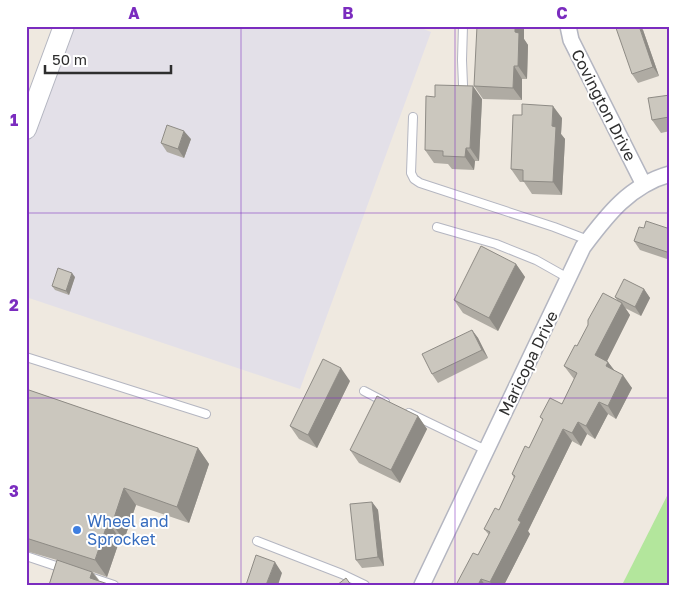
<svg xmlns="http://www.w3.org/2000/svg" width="696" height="611" font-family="'Golos Text',sans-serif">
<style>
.industrial{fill:#e3e0e8}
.green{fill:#b3e69c}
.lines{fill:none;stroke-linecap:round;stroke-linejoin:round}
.lane-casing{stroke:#b4b6c1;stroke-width:10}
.street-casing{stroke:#b4b6c1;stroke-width:18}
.secondary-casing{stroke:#b4b6c1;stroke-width:22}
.lane{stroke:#fff;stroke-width:8}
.street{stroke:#fff;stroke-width:15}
.secondary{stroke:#fff;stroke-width:20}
.wall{fill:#afaba3}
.shaded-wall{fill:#8e8b85}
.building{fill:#cbc7be;stroke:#8e8b85}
.grid{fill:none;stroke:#7b2cbf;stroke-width:1;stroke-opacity:0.55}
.shop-dot{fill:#3f7fe0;stroke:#fff;stroke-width:2}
.labels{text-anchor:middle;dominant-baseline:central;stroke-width:4;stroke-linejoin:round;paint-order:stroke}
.street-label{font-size:16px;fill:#2e2e2e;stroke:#fff}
.shop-label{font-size:16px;fill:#366cbe;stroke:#fff;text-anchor:start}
.neatline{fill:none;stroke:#7b2cbf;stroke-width:2}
.grid-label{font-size:16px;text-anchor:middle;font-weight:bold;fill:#7b2cbf}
</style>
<rect width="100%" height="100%" fill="#efe9e0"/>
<!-- industrial -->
<path class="industrial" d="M64 26H416L431 32 300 389 26 297V129Z"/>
<!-- green -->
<path class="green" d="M670 490V585H622Z"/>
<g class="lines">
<defs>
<path id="lane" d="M463 85 462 60 463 26
M413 117 411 173 414 179 420 183 554 227 588 240
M437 227 496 244 536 260 568 278
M26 357 206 414
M364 391 385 402
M409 413 486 450
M257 541 342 574 365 585
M26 556 65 569
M90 577 114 585"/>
<path id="street" d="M568 26 571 40 643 183
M422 585 583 247C607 215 630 185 670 174"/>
<path id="secondary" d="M26 129 64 26"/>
</defs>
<!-- lane casing -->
<use href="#lane" class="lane-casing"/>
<!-- street casing -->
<use href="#street" class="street-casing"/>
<!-- secondary casing -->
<use href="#secondary" class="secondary-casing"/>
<!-- lane -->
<use href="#lane" class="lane"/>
<!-- street -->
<use href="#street" class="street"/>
<!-- secondary -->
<use href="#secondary" class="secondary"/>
</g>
<!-- wall -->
<path class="wall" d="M524 26V39L528 45 527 79H522V100L483 99 474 86Z
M643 30 659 76 638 83 632 74Z
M670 95V131L661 133 652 120Z
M482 99 479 161H475L474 170 452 169 448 164 434 163 425 150Z
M562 118 561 134 565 139 562 195 532 194 524 182H520L511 169Z
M191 139 184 158 167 152 161 143Z
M644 228 670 229V260L640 250 634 241Z
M516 264 525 277 498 331 463 313 454 300Z
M75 277 69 295 55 290 52 286Z
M644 289 650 298 641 316 625 308 630 315 607 361 615 371 632 388 616 419 608 414 595 439 587 434 581 446 572 441 528 531 530 534 504 585H456L478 555 489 535 484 529 499 510 514 478 512 474 529 448 543 420 540 417 562 404 574 379 564 366 577 346 617 300 615 297Z
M472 330 478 338 488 358 438 383 432 374Z
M350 381 317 448 299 439 290 426Z
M26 389 198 448 209 464 189 523 136 505 124 540 120 539 107 577 93 572 99 580 49 585 57 560 26 551Z
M418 416 427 429 400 483 359 463 350 450Z
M372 502 378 510 384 566 362 568 356 560Z"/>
<!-- shaded-wall -->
<path class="shaded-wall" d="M515 26H524V39L528 45 527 79 518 66 515 32Z
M639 26H641L643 30 659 76 653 67Z
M514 66 522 79V100L513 88Z
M473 86 482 99 479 161 470 148Z
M553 106 562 118 561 134 565 139 562 195 553 182 552 126Z
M184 131 191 139 184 158 178 149Z
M466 148 475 161 474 170 465 157Z
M516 264 525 277 498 331 489 318Z
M72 273 75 277 69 295 66 291Z
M644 289 650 298 641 316 635 307Z
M622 303 630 315 604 367 595 355Z
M472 330 478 338 488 358 482 350Z
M608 362 617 374 606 366Z
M341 368 350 381 317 448 308 435Z
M623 375 632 388 616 419 608 406Z
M599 402 608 414 595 439 586 426Z
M418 416 427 429 400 483 391 470Z
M578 422 587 434 581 446 572 433Z
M563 429 572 441 528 531 530 534 504 585H492L490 582 518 520Z
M198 448 209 464 189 523 177 507Z
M124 488 136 505 124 540 112 524Z
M372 502 378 510 384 566 378 557Z
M108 522 120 539 107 577 95 560Z
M275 562 282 573 278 585H266Z
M92 572 102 585 90 578Z
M481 579 485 585H478Z"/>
<!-- building -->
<path class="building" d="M477 26H515V32L519 33 518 66H514L513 88 474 86Z
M622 26H639L653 67 632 74 616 28Z
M435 85 473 86 470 148H466L465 157 443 156V151L425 150 426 96 435 97Z
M670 95V119L669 117 652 120 648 98Z
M522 104 553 106 552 126 556 127 553 182 523 181V170L511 169 513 115H522Z
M167 125 184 131 178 149 161 143Z
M646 221 670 229V253L634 241 639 227 644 228Z
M481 246 516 264 489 318 454 300Z
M58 268 72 273 66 291 52 286Z
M624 279 644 289 635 307 615 297Z
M603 293 622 303 595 355 608 362 606 366 623 375 608 406 599 402 586 426 578 422 572 433 563 429 518 520 521 522 490 582 481 579 478 585H456L473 553 478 555 490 532 484 529 495 508 499 510 515 476 512 474 525 446 529 448 543 419 540 417 550 398 562 404 577 373 564 366 575 345 577 346 588 325V320Z
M472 330 482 350 432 374 422 354Z
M323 359 341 368 308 435 290 426Z
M26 389 198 448 177 507 124 488 112 524 108 522 95 560 26 538Z
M377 396 418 416 391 470 350 450Z
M372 502 378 557 356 560 350 504Z
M256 555 275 562 266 585H246Z
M57 560 92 572 90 578 108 584 107 585H49Z
M346 578 351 585H337Z"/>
<!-- grid -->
<path class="grid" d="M241 26V585M455 26V585M26 213H670M26 398H670"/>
<!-- markers -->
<circle class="shop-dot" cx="77" cy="530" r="5"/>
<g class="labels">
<!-- street labels -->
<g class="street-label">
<text transform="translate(604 105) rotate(63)">Covington Drive</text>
<text transform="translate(528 363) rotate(-64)">Maricopa Drive</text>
</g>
<!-- shop labels -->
<g class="shop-label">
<text x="87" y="521">Wheel and<tspan x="87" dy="18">Sprocket</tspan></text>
</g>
</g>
<!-- border -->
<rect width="696" height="611" fill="none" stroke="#ffffff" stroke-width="55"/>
<!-- scale -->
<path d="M45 65v8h126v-8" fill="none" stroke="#2e2e2e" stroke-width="2.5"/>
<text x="52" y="65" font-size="15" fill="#2e2e2e" stroke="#ffffff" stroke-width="4" paint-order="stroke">50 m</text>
<rect x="28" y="28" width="640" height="556" class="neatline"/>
<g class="grid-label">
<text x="134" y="19">A</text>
<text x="348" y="19">B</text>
<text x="562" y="19">C</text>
<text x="14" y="126">1</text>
<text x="14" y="311">2</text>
<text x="14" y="497">3</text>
</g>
</svg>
